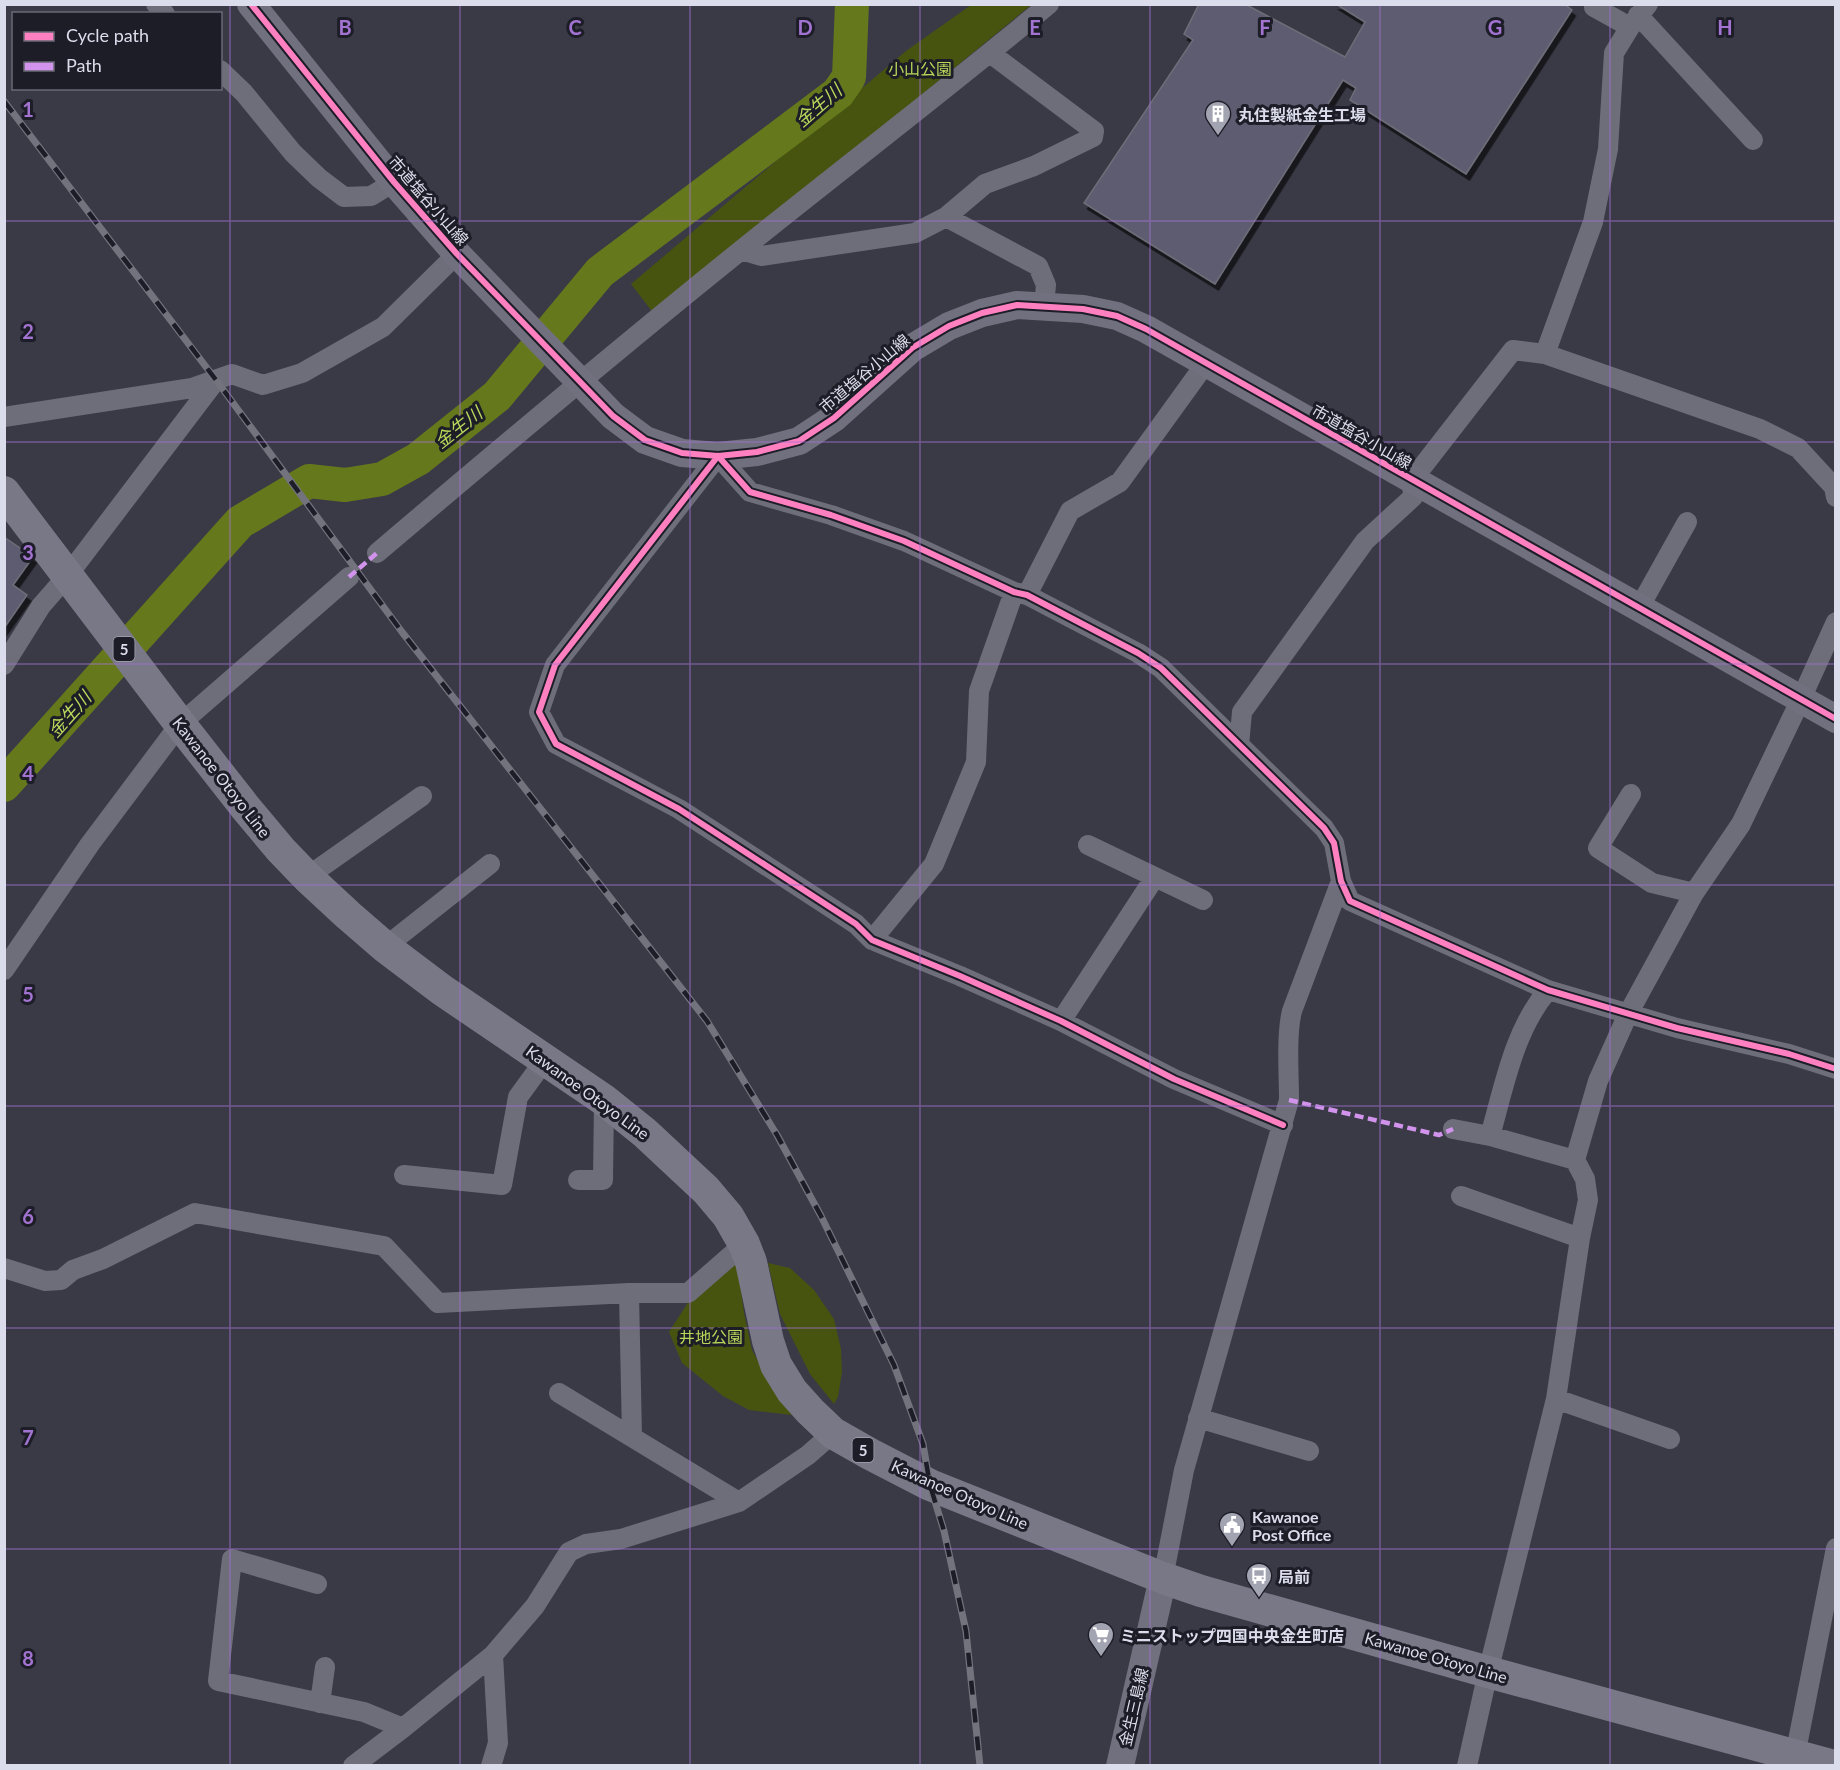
<svg xmlns="http://www.w3.org/2000/svg" width="1840" height="1770" font-family="Lato,'Noto Sans JP',sans-serif">
<style>
.green{fill:#46540f}
.lines{fill:none;stroke-linecap:round;stroke-linejoin:round}
.river{stroke:#65791c;stroke-width:34}
.building{fill:#5d5c70;stroke:#6e6e79;stroke-width:1.5;filter:url(#shadow)}
.street{stroke:#6e6e7a;stroke-width:20}
.secondary{stroke:#70707e;stroke-width:28}
.primary{stroke:#787887;stroke-width:32}
.rail-casing{stroke:#73737e;stroke-width:7}
.rail{stroke:#1d1d28;stroke-width:4.5;stroke-dasharray:14;stroke-linecap:butt}
.quiet{stroke:#d193ec;stroke-width:4.5;stroke-dasharray:9 4.5;stroke-linecap:butt}
.cycleway-casing{stroke:#1d1d28;stroke-width:10}
.cycleway{stroke:#ff80c0;stroke-width:6}
.grid{fill:none;stroke:#a273d1;stroke-width:1.5;stroke-opacity:0.55}
.labels{text-anchor:middle;dominant-baseline:central;stroke-width:6;stroke-linejoin:round;paint-order:stroke}
.shield{fill:#1d1d28;stroke:#a3a3b1;stroke-width:1.5}
.shield-label{font-size:15px;font-weight:bold;fill:#dcddec}
.park-label{font-size:16px;fill:#b8d659;stroke:#1d1d28}
.poi-label{font-size:16px;font-weight:bold;fill:#dcddec;stroke:#1d1d28;text-anchor:start}
.street-label{font-size:16px;fill:#dcddec;stroke:#1d1d28}
.water-label{font-size:18px;font-style:italic;fill:#bbda5c;stroke:#1d1d28}
.grid-label{font-size:20px;text-anchor:middle;font-weight:bold;fill:#a273d1;stroke:#1d1d28;stroke-width:6;stroke-linejoin:round;paint-order:stroke}
</style>
<defs>
<filter id="shadow"><feDropShadow dx="3.5" dy="6" stdDeviation="0" flood-color="#0009"/></filter>
</defs>
<rect width="100%" height="100%" fill="#3a3a46"/>
<!-- green -->
<path class="green" d="M971 5H1031L654 314 631 284 906 51Z
M737 1262 744 1313 752 1350 775 1392 792 1415 749 1410 723 1396 682 1363 669 1332 689 1301Z
M768 1263 790 1268 814 1290 834 1319 841 1349 842 1372 838 1397 834 1404 810 1374 780 1314Z"/>
<g class="lines">
<!-- river -->
<path class="river" d="M4 785 240 522 309 481 345 485 382 479 418 459 497 396 600 272 838 93 849 77 852 4"/>
</g>
<!-- building -->
<path class="building" d="M1199 4H1245L1345 57 1365 22 1336 4H1564L1572 10 1466 174 1350 100 1356 88 1343 80 1215 284 1084 203 1193 40 1184 34Z
M4 537 33 557 13 585 27 595 4 628Z"/>
<g class="lines">
<!-- street -->
<path class="street" d="M156 4 165 14
M1594 4V7L1630 27
M1638 15 1753 140
M220 70 244 93 293 153 319 178 344 197 371 196 394 182
M946 217 985 184 1034 166 1093 137 1094 131 990 53
M741 250 761 256 915 233 946 217 1038 266 1046 285 1044 305
M1545 354 1593 222 1608 149 1614 53 1630 27 1648 4
M4 417 192 388 232 374 263 385 302 373 383 327 457 254
M377 553C497 451 617 350 740 251 843 168 947 89 1049 4
M1027 595 1070 511 1120 482 1206 363
M1639 608 1687 522
M4 665 41 606 68 575 216 380
M1239 745 1242 712 1365 541 1413 497 1412 480 1513 350 1545 354 1760 429 1798 448 1834 487 1836 497
M1631 794 1598 848 1652 883 1694 893
M1088 845 1203 900
M307 877 422 796
M872 940 934 864 976 762 979 691 1014 592
M385 947 490 864
M4 970 90 844 180 724 349 577
M1061 1021 1155 877
M1283 1125 1174 1079 1061 1021 960 976 872 940 856 924 679 809 556 744 539 712 555 665 718 456 750 492 831 515 904 541 1014 592 1027 595 1138 653 1161 668 1324 828 1334 843 1341 881 1350 901 1548 990 1677 1028 1789 1054 1836 1069
M1453 1129 1490 1136 1575 1160
M1490 1136C1504 1087 1514 1030 1548 990
M404 1175 502 1185 518 1097 545 1060
M578 1180H603L604 1100
M1461 1196 1580 1238
M4 1268 45 1281 61 1280 73 1270 103 1259 195 1213 384 1246 438 1303 629 1293H688L744 1244
M629 1293 632 1437
M559 1393 739 1502
M1556 1399 1670 1439
M1198 1418 1309 1451
M1163 1578 1184 1470 1289 1100C1289 1073 1286 1035 1292 1011L1341 881
M317 1584 232 1559 218 1681 364 1712 403 1728
M320 1703 325 1667
M353 1766 403 1728 493 1655 535 1606 569 1552 586 1544 621 1539 739 1502 808 1455 833 1433
M491 1766 498 1743 493 1655
M1467 1766 1488 1672 1556 1399 1580 1238 1588 1200 1585 1179 1575 1160 1598 1081 1628 1014 1694 893 1741 824 1801 699 1836 622
M1793 1766 1836 1548"/>
<!-- secondary -->
<path class="secondary" d="M251 4 394 182 457 254 613 416 645 440 682 453 718 456 757 452 799 441 834 418 912 348 949 326 982 313 1017 305 1083 309 1117 316 1146 329 1836 719
M1120 1766 1163 1578"/>
<!-- primary -->
<path class="primary" d="M4 492 180 724 245 807 281 850 307 877 348 915 385 947 442 990 604 1100 645 1133 706 1190 728 1216 744 1244 751 1262 768 1341 776 1365 792 1391 810 1411 833 1433 870 1454 930 1485 1163 1578 1201 1591 1488 1672 1834 1766"/>
<defs>
<path id="rail" d="M4 101 216 380 402 632 707 1021 777 1135 821 1216 894 1365 923 1444 930 1485 944 1531 966 1631 980 1766"/>
</defs>
<!-- rail casing -->
<use href="#rail" class="rail-casing"/>
<!-- rail -->
<use href="#rail" class="rail"/>
<!-- quiet -->
<path class="quiet" d="M349 577 377 553
M1289 1100 1439 1135 1453 1129"/>
<defs>
<path id="cycleway" d="M251 4 394 182 457 254 613 416 645 440 682 453 718 456 757 452 799 441 834 418 912 348 949 326 982 313 1017 305 1083 309 1117 316 1146 329 1836 719
M1283 1125 1174 1079 1061 1021 960 976 872 940 856 924 679 809 556 744 539 712 555 665 718 456 750 492 831 515 904 541 1014 592 1027 595 1138 653 1161 668 1324 828 1334 843 1341 881 1350 901 1548 990 1677 1028 1789 1054 1836 1069"/>
</defs>
<!-- cycleway casing -->
<use href="#cycleway" class="cycleway-casing"/>
<!-- cycleway -->
<use href="#cycleway" class="cycleway"/>
</g>
<!-- grid -->
<path class="grid" d="M230 4V1766M460 4V1766M690 4V1766M920 4V1766M1150 4V1766M1380 4V1766M1610 4V1766M4 221H1836M4 442H1836M4 664H1836M4 885H1836M4 1106H1836M4 1328H1836M4 1549H1836"/>
<!-- icons -->
<defs>
<symbol id="building-pin" viewBox="-11 -11 22 30"><path d="M0 17L-7.5 6A9.5 9.5 0 1 1 7.5 6Z" fill="#a3a4b2" stroke="#1d1d28"/><path d="M-4-6H4V6H1V3H-1V6H-4ZM-2.5-4.3h1.7v1.8h-1.7ZM.8-4.3h1.7v1.8H.8ZM-2.5-1h1.7V.8h-1.7ZM.8-1h1.7V.8H.8Z" fill="#fff"/></symbol>
<symbol id="civic-pin" viewBox="-11 -11 22 30"><path d="M0 17L-7.5 6A9.5 9.5 0 1 1 7.5 6Z" fill="#a3a4b2" stroke="#1d1d28"/><path d="M-.6-6.5H3V-4.5H.6V-3L4-1V1h2V6H-6V1h2V-1L-.6-3ZM-1.2 2.5V6h2.4V2.5Z" fill="#fff"/></symbol>
<symbol id="bus-pin" viewBox="-11 -11 22 30"><path d="M0 17L-7.5 6A9.5 9.5 0 1 1 7.5 6Z" fill="#a3a4b2" stroke="#1d1d28"/><path d="M-5-6H5V4H4V6H2V4H-2V6H-4V4H-5ZM-3.5-4V0h7V-4ZM-3.5 1.2v1.5H-2V1.2ZM2 1.2v1.5H3.5V1.2Z" fill="#fff"/></symbol>
<symbol id="supermarket-pin" viewBox="-11 -11 22 30"><path d="M0 17L-7.5 6A9.5 9.5 0 1 1 7.5 6Z" fill="#a3a4b2" stroke="#1d1d28"/><path d="M-6-5.5h2.5l.6 2H6L4.5 2H-2.5L-4.4-4H-6ZM-1.5 3.2a1.3 1.3 0 1 0 .1 0ZM3 3.2a1.3 1.3 0 1 0 .1 0Z" fill="#fff"/></symbol>
</defs>
<g fill-rule="evenodd">
<use href="#building-pin" x="1203" y="99" width="30" height="40"/>
<use href="#civic-pin" x="1217" y="1510" width="30" height="40"/>
<use href="#bus-pin" x="1244" y="1561" width="30" height="40"/>
<use href="#supermarket-pin" x="1086" y="1620" width="30" height="40"/>
</g>
<g class="labels">
<!-- shield labels -->
<g class="shield">
<rect x="113.5" y="637" width="21" height="24" rx="4.5"/>
<rect x="852.5" y="1438" width="21" height="24" rx="4.5"/>
</g>
<g class="shield-label">
<text x="124" y="649">5</text>
<text x="863" y="1450">5</text>
</g>
<!-- park labels -->
<g class="park-label">
<text x="920" y="68">小山公園</text>
<text x="711" y="1336">井地公園</text>
</g>
<!-- poi labels -->
<g class="poi-label">
<text x="1238" y="114">丸住製紙金生工場</text>
<text x="1252" y="1516">Kawanoe<tspan x="1252" dy="18">Post Office</tspan></text>
<text x="1278" y="1576">局前</text>
<text x="1120" y="1635">ミニストップ四国中央金生町店</text>
</g>
<!-- street labels -->
<g class="street-label">
<text transform="translate(429 200) rotate(49)">市道塩谷小山線</text>
<text transform="translate(864 373) rotate(-40)">市道塩谷小山線</text>
<text transform="translate(1362 436) rotate(30)">市道塩谷小山線</text>
<text transform="translate(222 777) rotate(52)">Kawanoe Otoyo Line</text>
<text transform="translate(588 1092) rotate(36)">Kawanoe Otoyo Line</text>
<text transform="translate(960 1494) rotate(24)">Kawanoe Otoyo Line</text>
<text transform="translate(1436 1657) rotate(16)">Kawanoe Otoyo Line</text>
<text transform="translate(1133 1707) rotate(-77)">金生三島線</text>
</g>
<!-- water labels -->
<g class="water-label">
<text transform="translate(818 105) rotate(-41)">金生川</text>
<text transform="translate(458 427) rotate(-38)">金生川</text>
<text transform="translate(69 714) rotate(-48)">金生川</text>
</g>
</g>
<g class="grid-label">
<text x="345" y="35">B</text>
<text x="575" y="35">C</text>
<text x="805" y="35">D</text>
<text x="1035" y="35">E</text>
<text x="1265" y="35">F</text>
<text x="1495" y="35">G</text>
<text x="1725" y="35">H</text>
<text x="28" y="117">1</text>
<text x="28" y="339">2</text>
<text x="28" y="560">3</text>
<text x="28" y="781">4</text>
<text x="28" y="1002">5</text>
<text x="28" y="1224">6</text>
<text x="28" y="1445">7</text>
<text x="28" y="1666">8</text>
</g>
<!-- border -->
<rect width="1840" height="1770" fill="none" stroke="#dcddec" stroke-width="12"/>
<!-- legend -->
<rect x="12" y="12" width="210" height="78" fill="#1d1d28" stroke="#696a76" stroke-width="1.5"/>
<rect x="24" y="32" width="30" height="9" fill="#ff80c0" stroke="#696a76" stroke-width="1.5"/>
<text x="66" y="42" font-size="18" fill="#dcddec">Cycle path</text>
<rect x="24" y="62" width="30" height="9" fill="#d193ec" stroke="#696a76" stroke-width="1.5"/>
<text x="66" y="72" font-size="18" fill="#dcddec">Path</text>
</svg>
